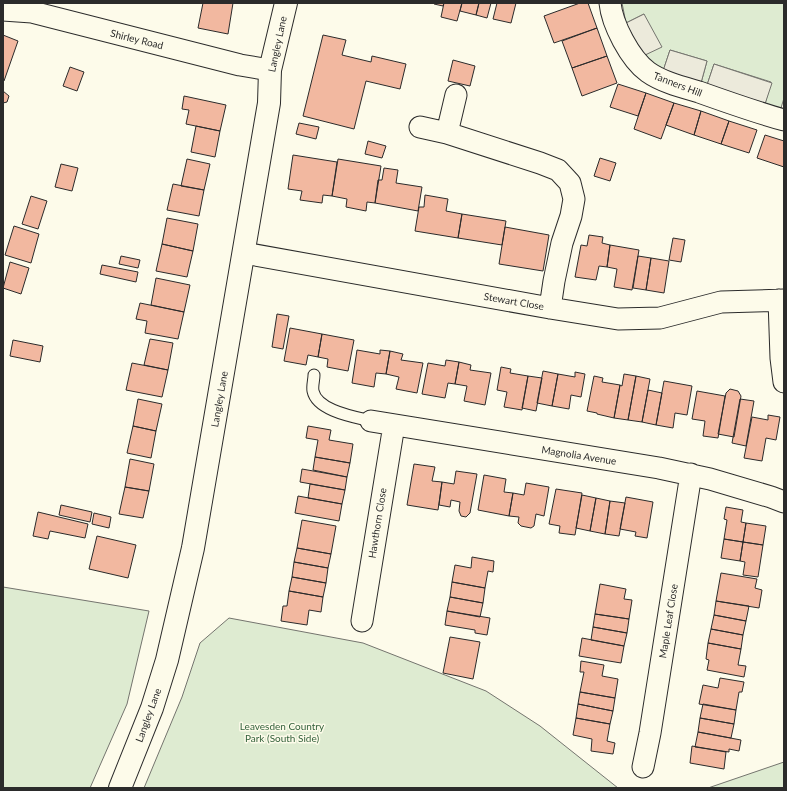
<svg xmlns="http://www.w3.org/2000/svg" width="787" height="791" font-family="Lato,sans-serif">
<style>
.green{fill:#deebd1;stroke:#74746e}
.parking{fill:#eceadb;stroke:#74746e}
.building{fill:#f2b8a0;stroke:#2b2b2b}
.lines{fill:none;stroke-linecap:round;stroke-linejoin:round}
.service-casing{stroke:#2b2b2b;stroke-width:13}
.minor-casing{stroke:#2b2b2b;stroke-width:23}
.tertiary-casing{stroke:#2b2b2b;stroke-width:24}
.service{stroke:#fdfbea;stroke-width:11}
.minor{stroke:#fdfbea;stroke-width:21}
.tertiary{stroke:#fdfbea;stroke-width:22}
.labels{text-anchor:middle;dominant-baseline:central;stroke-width:3;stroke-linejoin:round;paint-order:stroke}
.street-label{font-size:10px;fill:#2b2b2b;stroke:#fdfbea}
.park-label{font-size:10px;fill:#34623c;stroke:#fdfbea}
</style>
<rect width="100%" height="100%" fill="#fdfbea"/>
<!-- green -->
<path class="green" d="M622 3H784V98L781 108 765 104 771 82 714 64 707 85 701 83 707 61 670 50 663 71 643 56 644 14 626 23Z
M3 587 149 611 127 704 90 788H3Z
M229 618 363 643 486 691 540 726 618 788H144L182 697 200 643Z
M784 762V788H708Z"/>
<!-- parking -->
<path class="parking" d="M644 14 662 47 643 56 626 23Z
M670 50 707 61 701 83 663 71Z
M714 64 772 83 765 104 707 85Z"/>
<!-- building -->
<path class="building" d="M203 3H233L228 34 198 28Z
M435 3H444L443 6 434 4Z
M444 3H462L457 21 441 17Z
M462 3H479L476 15 460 11Z
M479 3H491L487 18 476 15Z
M497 3H516L511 23 493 19Z
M580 3H588L597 28 554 43 544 16Z
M597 28 607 56 572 68 562 41Z
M3 35 18 41 4 81 3 80Z
M323 35 346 40 342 55 371 62 372 56 406 64 400 89 366 81 354 129 303 116Z
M607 56 617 83 582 96 572 68Z
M453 60 475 66 470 86 448 81Z
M70 67 84 72 77 91 63 86Z
M618 84 646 93 638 116 610 107Z
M3 91 9 96 7 102 3 103Z
M646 93 674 103 661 139 634 129Z
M184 96 226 105 220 131 186 124 189 110 182 109Z
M674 103 701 111 694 135 666 125Z
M701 111 729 121 721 144 694 135Z
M729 121 757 130 749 153 721 144Z
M299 123 319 127 316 139 296 134Z
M196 126 220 131 215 157 191 152Z
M765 135 784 141V167L757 158Z
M368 141 386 146 382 158 365 154Z
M293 155 337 162 332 196 323 195 322 203 300 200 302 191 288 189Z
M600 158 616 163 610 181 594 176Z
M187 159 210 164 204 190 181 186Z
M338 159 381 166 375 203 367 202 366 211 346 207 347 199 332 196Z
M61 164 78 168 72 191 55 187Z
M384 168 398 170 396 183 422 187 418 211 375 203 378 180H382Z
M173 184 204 190 199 216 167 210Z
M425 195 448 199 446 211 462 214 458 238 415 231 419 207H424Z
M31 196 47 201 38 229 22 224Z
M462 214 506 221 502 245 458 238Z
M167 218 198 224 193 251 162 244Z
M14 226 39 234 31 263 5 255Z
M505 227 549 235 543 271 499 264Z
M589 235 603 237 602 243 610 245 607 267 599 266 596 280 575 277 581 245 587 246Z
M673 238 685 240 681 262 669 260Z
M162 244 193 251 187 277 156 271Z
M610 245 639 250 632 290 614 287 617 269 607 267Z
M121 256 140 260 138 268 119 264Z
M638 256 651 258 646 290 633 288Z
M651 258 669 261 664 293 646 290Z
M10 262 29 268 21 294 3 288Z
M102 265 138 272 136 282 100 274Z
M156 278 190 285 184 312 151 305Z
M140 303 184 312 178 339 145 333 147 321 136 319Z
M277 314 289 316 283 349 272 347Z
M290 328 322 334 318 357 308 355 306 365 284 361Z
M322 334 354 340 348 371 327 367 328 359 318 357Z
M150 339 173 343 168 370 144 365Z
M13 340 43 346 40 362 10 356Z
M357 350 380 354V350L390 351 386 374 376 373 374 387 352 383Z
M390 351 403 354 401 360 423 363 417 393 396 389 399 377 386 374Z
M446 360 459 362 455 384 448 383 445 398 422 394 428 363 445 366Z
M459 362 471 365 470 370 491 373 485 405 464 401 467 386 455 384Z
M132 363 168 370 162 397 126 390Z
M501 367 511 369 510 373 528 376 522 410 504 407 507 392 497 390Z
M543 371 558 374 552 406 537 403Z
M575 372 585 374 581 397 571 395 569 409 552 406 558 374 575 377Z
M624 374 636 376 628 420 614 418 620 385 622 386Z
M528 376 542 378 536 411 522 408Z
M594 376 603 378 602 382 620 385 614 418 597 414V413L587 411Z
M636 376 650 379 642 422 628 420Z
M664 381 692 386 687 415 675 413 673 428 656 425Z
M730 389 738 391 741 396 734 437 718 434 726 393Z
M648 390 662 393 656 425 642 422Z
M697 391 725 396 718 438 703 436 705 421 692 419Z
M138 399 162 404 156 431 133 426Z
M740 399 754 401 746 446 732 443Z
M768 415 780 417 776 440 766 438 762 461 744 458 752 417 768 420Z
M133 426 156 431 151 458 127 453Z
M308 426 331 430 329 440 353 444 350 463 315 457 318 440 306 438Z
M315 457 350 463 347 477 313 470Z
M130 459 154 464 149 491 125 487Z
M414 464 435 467 432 481 442 482 438 510 407 505Z
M302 469 347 477 345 490 300 482Z
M456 471 477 474 470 513 466 517 461 516 459 511 460 502 451 500 450 507 439 505 442 482 454 484Z
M484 475 506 479 504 492 513 493 509 516 478 510Z
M526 483 549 487 544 516 536 514 534 526 531 528 521 526 518 523 519 517 509 516 513 493 524 495Z
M310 484 345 490 342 504 308 498Z
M125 487 149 491 143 518 119 514Z
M556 489 582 493 575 535 559 533 560 526 549 524Z
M582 495 596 498 590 531 576 528Z
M298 496 342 504 339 521 295 513Z
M626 497 653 502 647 538 635 536 636 532 620 529Z
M596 498 610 501 605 534 590 531Z
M610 501 625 503 619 536 605 534Z
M61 505 92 512 90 522 59 515Z
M726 507 743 510 741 522 746 523 743 542 724 539 727 520 724 519Z
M38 512 88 524 85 538 50 531 48 539 33 536Z
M94 513 111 517 109 528 92 524Z
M302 520 336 526 331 554 297 548Z
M746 523 766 526 763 545 743 542Z
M97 536 136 545 128 578 89 569Z
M724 539 743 542 740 561 721 558Z
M743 542 763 545 758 577 743 575 745 562 740 561Z
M297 548 331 554 328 568 294 562Z
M472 557 494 561 493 572 488 571 485 588 452 582 455 565 471 568Z
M294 562 328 568 326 583 292 577Z
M721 573 757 579 755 588 762 590 759 608 716 601Z
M292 577 326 583 323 597 289 591Z
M452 582 485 588 483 603 450 597Z
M600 584 626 589 624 599 632 600 629 619 595 614Z
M289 591 323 597 321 612 309 610 307 625 281 621 283 606H287Z
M450 597 483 603 480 617 447 611Z
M716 601 749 606 746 621 714 615Z
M447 611 490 618 487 635 475 633V630L445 625Z
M595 614 629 619 627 633 593 627Z
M714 615 746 621 743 635 711 629Z
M593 627 627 633 624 646 591 640Z
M711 629 743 635 741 649 708 643Z
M450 637 480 642 473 679 443 673Z
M582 638 624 646 621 663 579 656Z
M708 643 741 649 738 665 746 666 744 677 707 670 709 660 706 659Z
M581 661 604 665 602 676 618 679 615 698 580 692 584 672H580Z
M720 678 744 682 742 692H739L736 710 699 704 703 685 718 688Z
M580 692 615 698 613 711 578 704Z
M578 704 613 711 610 724 576 718Z
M703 704 736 710 734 724 700 718Z
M576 718 610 724 607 741 615 743 613 754 591 751 592 739 573 735Z
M700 718 734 724 731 738 698 732Z
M698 732 741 740 739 751 729 749V752L695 747Z
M692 746 726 752 724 769 690 763Z"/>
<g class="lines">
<defs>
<path id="service" d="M314 375C314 380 312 386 313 391 317 411 355 417 371 421"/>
<path id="minor" d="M610 3C612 24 630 59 648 72 662 82 682 87 699 92 727 102 755 112 784 120
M3 10 32 12 240 65 270 70
M420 127 447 133 540 163 558 170 570 183 574 199 571 216 562 243 554 281 550 308
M447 133 456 95
M244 253 550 308 618 319 660 318 721 302 784 300
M779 300 781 358 784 382
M371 421 659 468 710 479 771 497 784 502
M362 621 394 425
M643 767 650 733 691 474"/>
<path id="tertiary" d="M120 788 152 708 167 660 193 548 269 103 270 70 286 3"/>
</defs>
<!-- service casing -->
<use href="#service" class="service-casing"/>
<!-- minor casing -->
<use href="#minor" class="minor-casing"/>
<!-- tertiary casing -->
<use href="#tertiary" class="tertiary-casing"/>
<!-- service -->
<use href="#service" class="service"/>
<!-- minor -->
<use href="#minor" class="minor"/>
<!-- tertiary -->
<use href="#tertiary" class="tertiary"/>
</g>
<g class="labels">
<!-- street labels -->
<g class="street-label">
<text transform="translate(137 39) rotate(14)">Shirley Road</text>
<text transform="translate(277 44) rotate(-78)">Langley Lane</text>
<text transform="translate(678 84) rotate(21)">Tanners Hill</text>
<text transform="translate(514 301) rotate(10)">Stewart Close</text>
<text transform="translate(219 399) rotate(-80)">Langley Lane</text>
<text transform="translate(579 455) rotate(9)">Magnolia Avenue</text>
<text transform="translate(377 523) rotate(-81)">Hawthorn Close</text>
<text transform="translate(668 621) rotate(-81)">Maple Leaf Close</text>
<text transform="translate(148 715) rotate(-70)">Langley Lane</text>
</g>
<!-- park labels -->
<g class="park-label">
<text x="282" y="726">Leavesden Country<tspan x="282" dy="12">Park (South Side)</tspan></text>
</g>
</g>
<!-- border -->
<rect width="787" height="791" fill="none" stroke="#2b2b2b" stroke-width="8"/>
</svg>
